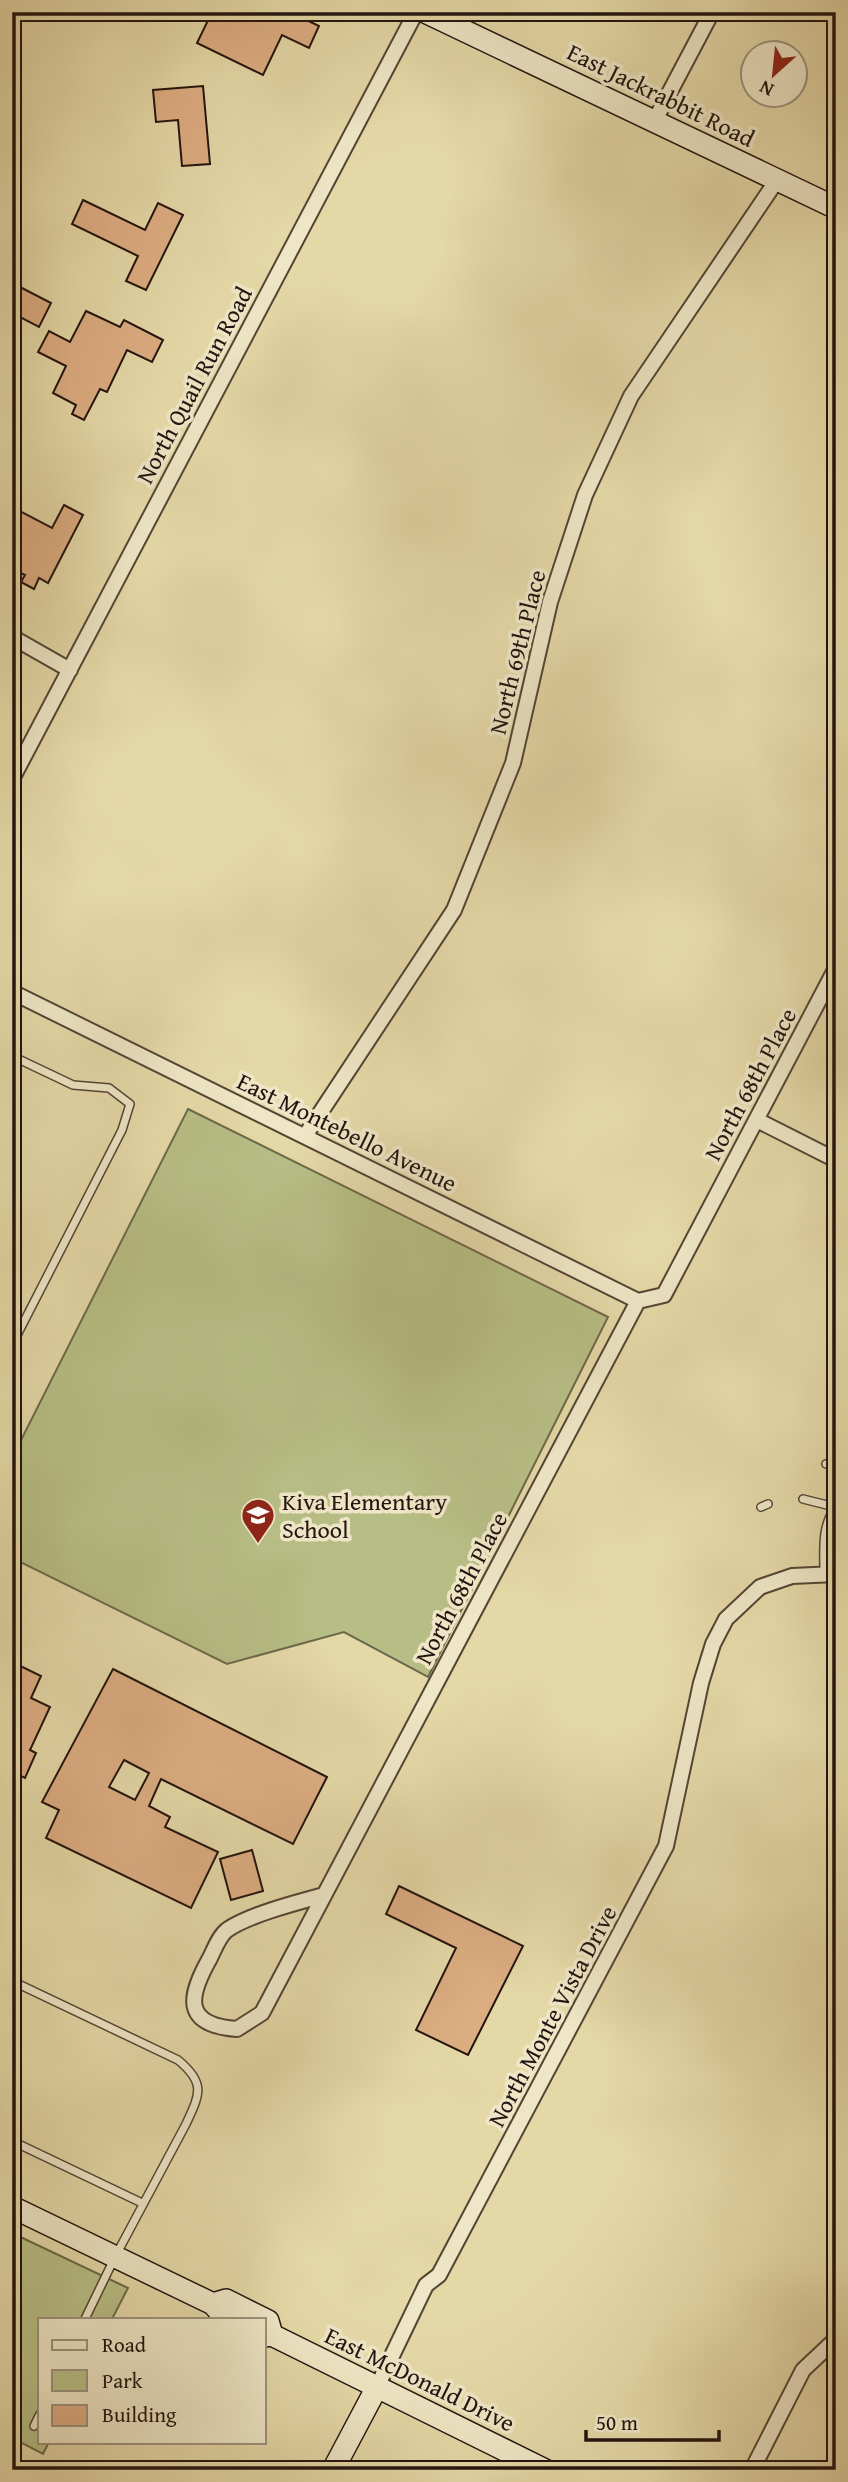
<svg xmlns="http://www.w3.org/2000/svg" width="848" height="2482" font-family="'Gentium Book Plus',serif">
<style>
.green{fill:#b7be85;stroke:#6c694a;stroke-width:2}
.building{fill:#ddad82;stroke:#22140f;stroke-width:2;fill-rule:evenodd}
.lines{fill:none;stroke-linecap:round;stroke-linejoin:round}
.lane-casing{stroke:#534535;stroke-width:10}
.street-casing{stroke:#534535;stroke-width:18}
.secondary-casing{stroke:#22140f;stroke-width:24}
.lane{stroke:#eee6c6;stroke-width:7}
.street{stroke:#eee6c6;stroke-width:14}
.secondary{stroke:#eee6c6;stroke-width:21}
.labels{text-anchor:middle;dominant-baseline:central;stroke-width:7;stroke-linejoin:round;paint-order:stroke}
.street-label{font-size:24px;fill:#22140f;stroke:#eee6c6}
.poi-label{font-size:24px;fill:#22140f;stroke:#eee6c6;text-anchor:start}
</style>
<rect width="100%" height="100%" fill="#e5d8a7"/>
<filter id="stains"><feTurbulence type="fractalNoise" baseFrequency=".00286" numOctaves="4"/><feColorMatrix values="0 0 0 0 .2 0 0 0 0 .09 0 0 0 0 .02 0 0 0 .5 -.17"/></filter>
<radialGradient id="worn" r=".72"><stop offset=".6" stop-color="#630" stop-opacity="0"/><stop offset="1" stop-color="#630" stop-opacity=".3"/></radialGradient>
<!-- green -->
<path class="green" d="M188 1109 608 1317 428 1677 344 1632 227 1664 12 1558V1458Z
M12 2233 128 2288 112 2319H40V2442H49L43 2454 12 2438Z"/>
<!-- building -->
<path class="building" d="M212 12H290L319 26 309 48 282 35 263 75 197 43Z
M203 86 210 164 182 166 178 120 156 122 153 90Z
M83 200 145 230 158 203 183 215 146 290 126 281 138 256 72 224Z
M20 287 51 303 39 327 12 313V303Z
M86 311 120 327 124 320 163 340 152 362 127 350 107 392 100 389 84 420 72 414 76 405 53 393 66 366 38 352 49 331 70 342Z
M64 505 83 515 48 583 39 578 34 589 21 582 25 575 12 569V507L52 528Z
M12 1662 41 1676 31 1698 50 1707 30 1750 36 1753 25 1778 12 1772Z
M113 1669 327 1777 293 1844 161 1779 149 1806 170 1817 165 1827 218 1852 191 1908 46 1838 59 1810 42 1802ZM124 1760 149 1773 135 1800 109 1787Z
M252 1850 263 1891 231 1900 220 1859Z
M399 1886 523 1946 468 2055 416 2030 456 1948 386 1914Z"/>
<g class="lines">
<defs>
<path id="lane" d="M12 1056 73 1085 109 1088 130 1104 122 1130 12 1345
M826 1464 836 1463
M803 1499 835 1507
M761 1507 768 1504
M824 1573C824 1548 821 1527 836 1506
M12 1981 178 2060C206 2083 200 2094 186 2124L115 2257 85 2319
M12 2141 142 2203
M34 2426 40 2414"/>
<path id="street" d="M655 120 712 12
M12 637 70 670
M12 779 416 12
M12 992 638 1301 664 1295 836 968
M757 1120 836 1160
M305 1136 454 910 513 763 550 602 585 495 631 396 777 180
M324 1895C298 1902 248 1915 227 1930 219 1936 214 1950 210 1958 189 1995 181 2025 237 2029L262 2013 638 1301
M377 2387 426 2285 439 2275 666 1846 701 1683 713 1644 726 1619 760 1587 792 1576 836 1574
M752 2470 803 2370 836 2339"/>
<path id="secondary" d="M425 12 836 208
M12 2207 213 2304 226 2319
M213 2304 226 2300 268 2321 272 2335
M264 2336 272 2335 545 2470
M333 2470 377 2387"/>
</defs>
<!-- lane casing -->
<use href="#lane" class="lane-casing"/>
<!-- street casing -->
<use href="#street" class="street-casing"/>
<!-- secondary casing -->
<use href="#secondary" class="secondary-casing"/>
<!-- lane -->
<use href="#lane" class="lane"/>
<!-- street -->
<use href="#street" class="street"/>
<!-- secondary -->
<use href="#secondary" class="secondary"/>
</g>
<!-- icons -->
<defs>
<symbol id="school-pin" viewBox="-11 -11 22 30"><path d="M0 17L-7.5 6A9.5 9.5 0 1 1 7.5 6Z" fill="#8f2418" stroke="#eee6c6"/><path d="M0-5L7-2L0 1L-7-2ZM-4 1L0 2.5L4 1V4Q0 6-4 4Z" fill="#fff"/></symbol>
</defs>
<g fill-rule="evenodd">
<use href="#school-pin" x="239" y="1496" width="38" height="52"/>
</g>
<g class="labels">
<!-- street labels -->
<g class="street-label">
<text transform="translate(661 95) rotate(26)">East Jackrabbit Road</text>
<text transform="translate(194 385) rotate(-62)">North Quail Run Road</text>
<text transform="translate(517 652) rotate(-76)">North 69th Place</text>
<text transform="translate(750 1084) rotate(-62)">North 68th Place</text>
<text transform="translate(347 1132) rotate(26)">East Montebello Avenue</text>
<text transform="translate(461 1588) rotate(-62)">North 68th Place</text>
<text transform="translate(552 2016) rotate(-62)">North Monte Vista Drive</text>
<text transform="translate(420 2379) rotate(26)">East McDonald Drive</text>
</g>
<!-- poi labels -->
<g class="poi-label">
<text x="282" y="1501">Kiva Elementary<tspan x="282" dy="28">School</tspan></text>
</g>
</g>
<!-- margin -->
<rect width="848" height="2482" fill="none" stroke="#e5d8a7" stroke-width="42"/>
<rect x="14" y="14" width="820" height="2454" fill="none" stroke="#22140f" stroke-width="3.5"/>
<rect x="21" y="21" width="806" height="2440" fill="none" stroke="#22140f" stroke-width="2"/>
<!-- legend -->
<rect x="38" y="2318" width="228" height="126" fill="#eee6c6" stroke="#9c927d" stroke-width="2"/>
<rect x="52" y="2340" width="35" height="10" fill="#eee6c6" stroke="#9c927d" stroke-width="2"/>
<text x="102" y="2352" font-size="21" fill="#22140f">Road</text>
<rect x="52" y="2370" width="35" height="21" fill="#b7be85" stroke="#9c927d" stroke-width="2"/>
<text x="102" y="2388" font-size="21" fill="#22140f">Park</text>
<rect x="52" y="2405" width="35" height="21" fill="#ddad82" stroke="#9c927d" stroke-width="2"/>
<text x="102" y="2422" font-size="21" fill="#22140f">Building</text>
<!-- north arrow -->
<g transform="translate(774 74) rotate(207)"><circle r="33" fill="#eee6c6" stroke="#9c927d" stroke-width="2"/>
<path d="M0-5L12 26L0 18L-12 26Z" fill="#8f2418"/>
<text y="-10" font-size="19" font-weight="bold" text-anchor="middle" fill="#22140f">N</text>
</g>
<!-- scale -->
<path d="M586 2430v10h133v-10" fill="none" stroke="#22140f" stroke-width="3.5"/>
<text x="596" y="2430" font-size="21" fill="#22140f" stroke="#eee6c6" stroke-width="5" paint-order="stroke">50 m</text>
<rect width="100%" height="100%" filter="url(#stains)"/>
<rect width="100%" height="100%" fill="url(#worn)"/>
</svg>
